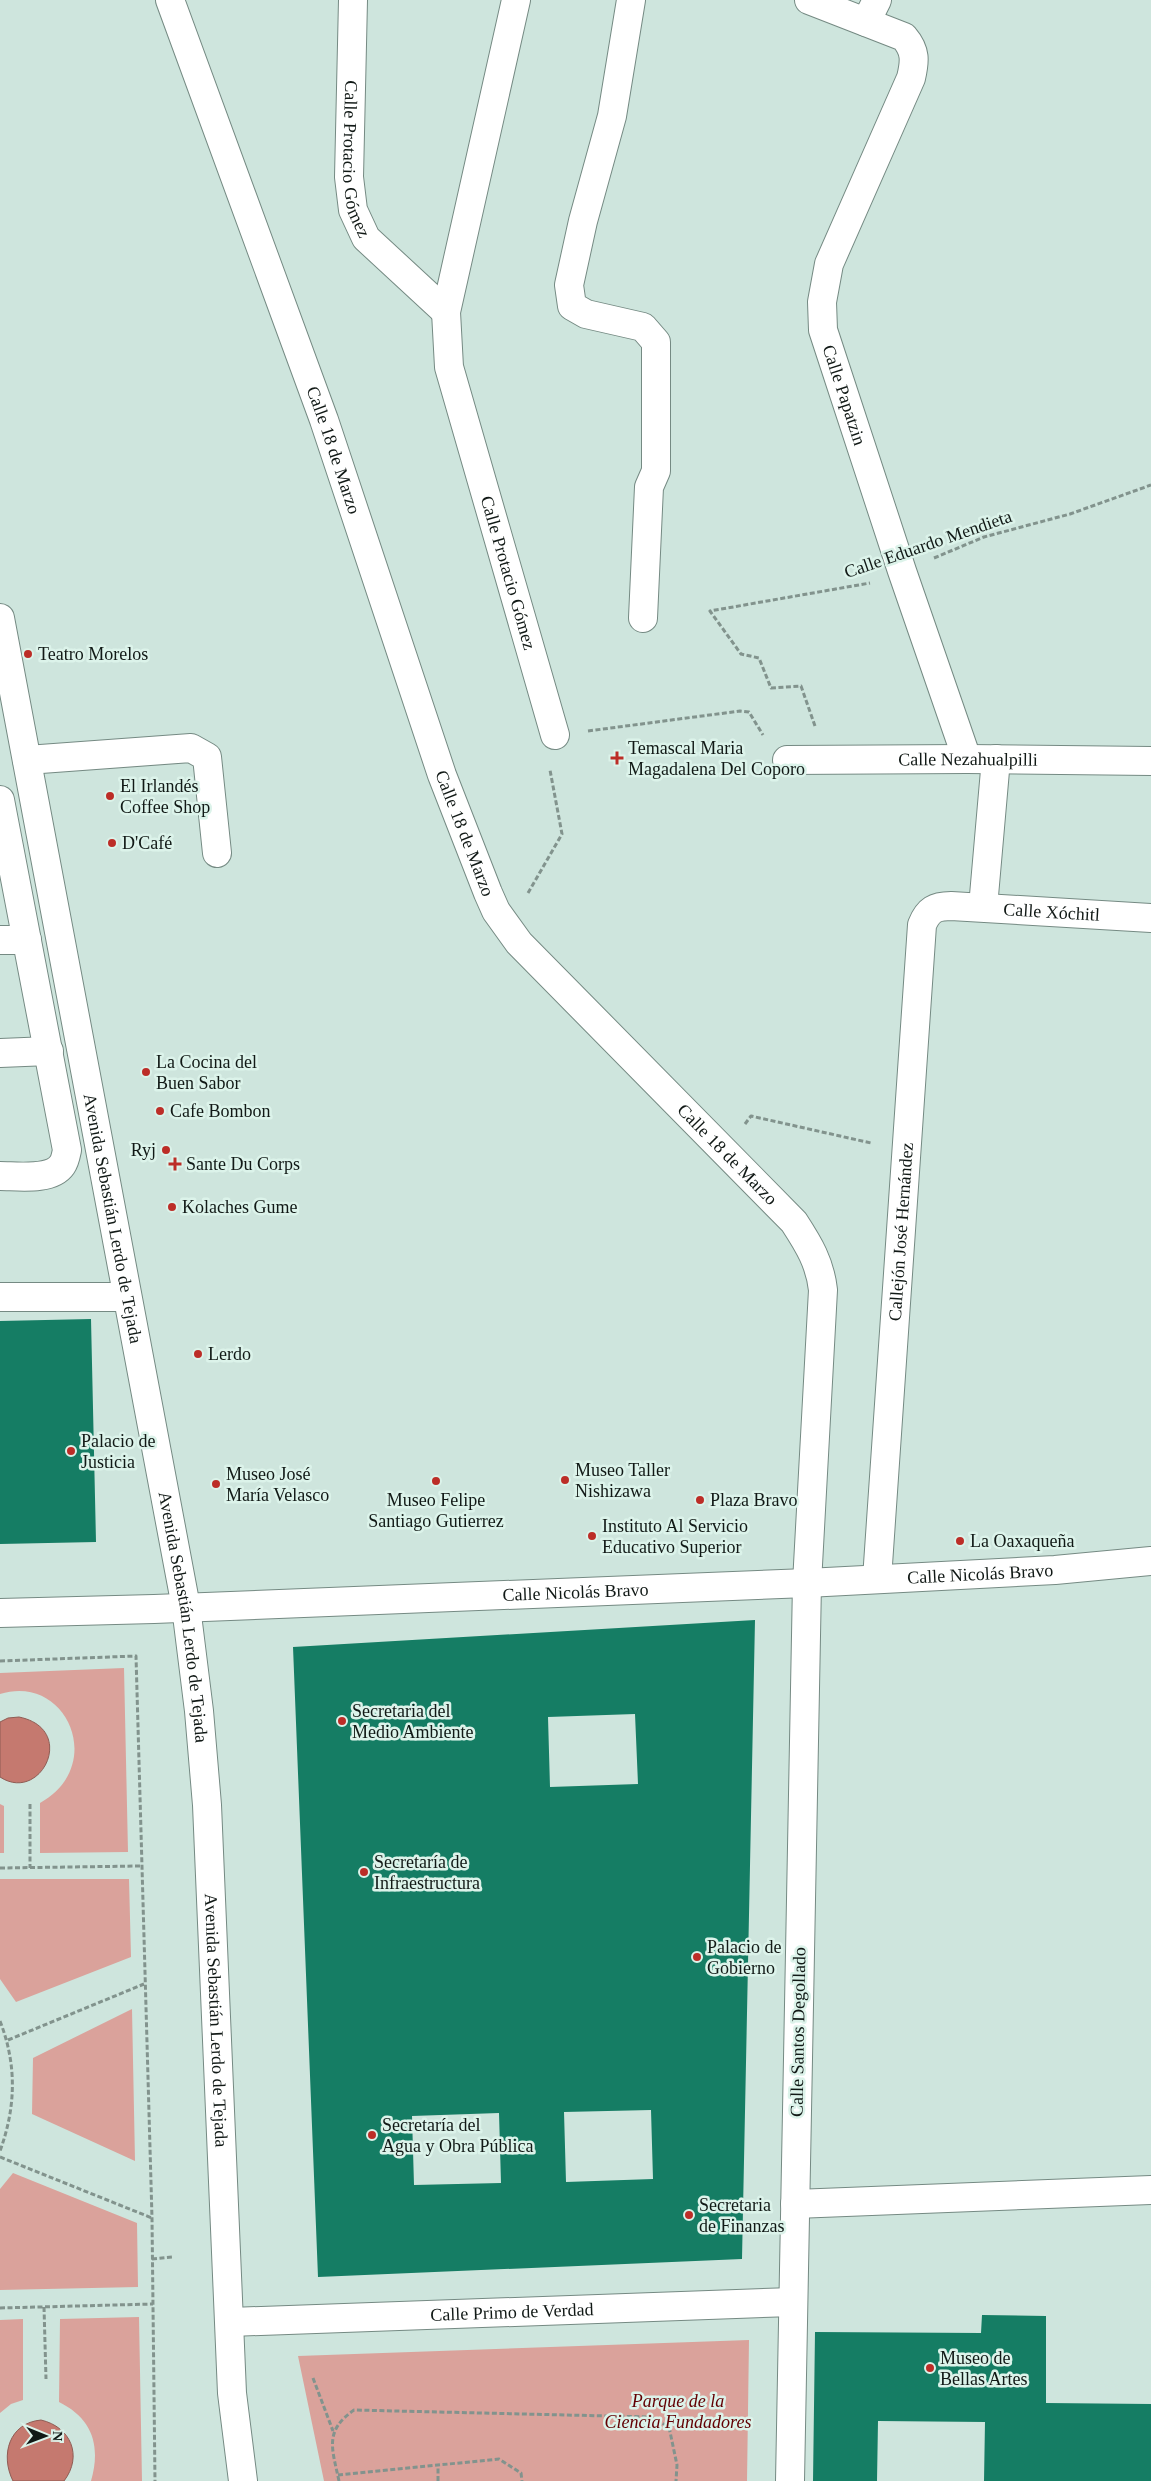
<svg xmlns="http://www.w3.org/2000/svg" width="1151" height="2481" font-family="Georgia,serif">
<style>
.green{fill:#daa29b}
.water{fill:#c5796f;stroke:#8f5c54}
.building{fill:#157d64;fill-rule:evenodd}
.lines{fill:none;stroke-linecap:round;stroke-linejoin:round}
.minor-casing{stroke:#758a83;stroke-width:30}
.major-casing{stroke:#758a83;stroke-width:30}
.path{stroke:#82938d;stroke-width:3;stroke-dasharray:5 2.5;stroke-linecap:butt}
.minor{stroke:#fff;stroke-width:28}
.major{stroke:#fff;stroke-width:28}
.poi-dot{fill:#bc2d27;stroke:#dcf3ea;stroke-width:2}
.labels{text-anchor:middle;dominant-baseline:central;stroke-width:5;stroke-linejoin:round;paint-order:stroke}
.street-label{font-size:18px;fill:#111916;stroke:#dcf3ea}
.poi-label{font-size:18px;fill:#111916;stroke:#dcf3ea;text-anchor:start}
.park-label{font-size:18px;font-style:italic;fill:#620003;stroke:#dcf3ea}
</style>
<rect width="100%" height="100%" fill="#cee5dd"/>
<!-- green -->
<path class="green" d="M124 1668 128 1852 40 1853V1803C107 1766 67 1673 0 1694V1673Z
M0 1804 4 1806V1853H0Z
M0 1879H129L131 1957 16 2002 0 1979Z
M132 2009 135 2161 32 2114 33 2058Z
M13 2173 137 2223 138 2287 0 2290V2189Z
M139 2317 142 2481H91C101 2446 93 2419 59 2402L60 2319Z
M23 2319V2400L11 2404 0 2413V2320Z
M749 2340 747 2481H324L298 2356Z"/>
<!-- water -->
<path class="water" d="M19 1717C78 1729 41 1804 0 1777V1722L8 1718Z
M41 2420C71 2427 83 2456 64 2481H13C0 2455 9 2423 41 2420Z"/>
<!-- building -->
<path class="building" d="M91 1319 96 1542 0 1544V1321Z
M755 1620 742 2259 318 2277 293 1647ZM635 1714 638 1784 550 1787 548 1717ZM651 2110 653 2179 566 2182 564 2112ZM499 2113 501 2183 414 2185 412 2116Z
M982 2315 1046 2316V2403L1151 2404V2481H984L985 2422 878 2421 877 2481H813L815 2332 981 2333Z"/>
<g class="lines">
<defs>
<g id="minor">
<path id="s1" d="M170 0 324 420 442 775 488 893 496 911 519 943 794 1222C809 1245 820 1263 823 1290L807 1583 790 2481"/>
<path id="s2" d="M353 0 349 177 353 210 366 238 446 312"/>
<path id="s3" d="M516 0 446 312 449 367 555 735"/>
<path d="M631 0 612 116 583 221 569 285 572 306 586 314 643 327 656 342V471L649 487 643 618"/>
<path id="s4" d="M809 0 904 37C916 51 915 61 911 78L829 264 822 302 823 330 902 571 967 759"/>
<path d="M866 22 877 0"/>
<path d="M27 760 191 748 207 757 217 853"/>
<path id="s5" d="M787 760 967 759 1151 761"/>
<path d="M0 800 67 1150C66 1155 65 1161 62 1165 51 1181 17 1176 0 1176"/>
<path d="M983 907 996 759"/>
<path d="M0 940H27"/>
<path d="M0 1053 49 1051"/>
<path d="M0 1297H126"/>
<path id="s6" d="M877 1579 922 925C928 910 935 906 951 906L1151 918"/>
<path id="s7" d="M0 1613 154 1609 807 1583 1055 1570 1151 1561"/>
<path d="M795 2204 1151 2190"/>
</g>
<g id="major">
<path id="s8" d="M0 618 186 1607 199 1711 207 1805 232 2393 243 2481"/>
<path id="s9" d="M231 2322 793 2302"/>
</g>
</defs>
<!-- minor casing -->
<use href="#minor" class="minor-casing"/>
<!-- major casing -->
<use href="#major" class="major-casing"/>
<!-- path -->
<path class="path" d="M934 558 984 537 1070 514 1151 485
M815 726 801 686 771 688 759 658 741 654 710 611 870 583
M588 731 740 711 749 712 763 735
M528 893 562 834 550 770
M745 1124 751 1116 871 1143
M0 1661 136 1656 152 2218 155 2481
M30 1804V1868
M0 1868 140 1866
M0 2021C17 2065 16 2107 0 2151
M8 2040 144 1984
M0 2157 152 2218
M152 2259 173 2257
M44 2307 46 2379
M0 2308 153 2304
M313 2378 333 2431
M338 2475 499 2459 521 2473 522 2481
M339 2481C332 2448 324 2431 354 2410L651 2417 669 2427 677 2465 676 2481
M438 2481V2465"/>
<!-- minor -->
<use href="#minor" class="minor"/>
<!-- major -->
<use href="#major" class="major"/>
</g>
<!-- markers -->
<g class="poi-dot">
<circle cx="28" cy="654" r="5"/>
<path d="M614.5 750.5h5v5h5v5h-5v5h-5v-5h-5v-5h5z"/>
<circle cx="110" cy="796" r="5"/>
<circle cx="112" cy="843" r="5"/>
<circle cx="146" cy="1072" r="5"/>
<circle cx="160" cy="1111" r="5"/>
<circle cx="166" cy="1150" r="5"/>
<path d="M172.5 1156.5h5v5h5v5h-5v5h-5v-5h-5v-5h5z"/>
<circle cx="172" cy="1207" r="5"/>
<circle cx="198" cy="1354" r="5"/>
<circle cx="71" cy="1451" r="5"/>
<circle cx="565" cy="1480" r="5"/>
<circle cx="436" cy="1481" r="5"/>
<circle cx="216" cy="1484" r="5"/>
<circle cx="700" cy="1500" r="5"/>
<circle cx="592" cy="1536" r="5"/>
<circle cx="960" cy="1541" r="5"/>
<circle cx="342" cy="1721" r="5"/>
<circle cx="364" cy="1872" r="5"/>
<circle cx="697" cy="1957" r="5"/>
<circle cx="372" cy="2135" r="5"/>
<circle cx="689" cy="2215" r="5"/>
<circle cx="930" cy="2368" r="5"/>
</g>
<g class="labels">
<!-- street labels -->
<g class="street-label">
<text stroke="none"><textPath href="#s2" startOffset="160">Calle Protacio Gómez</textPath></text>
<text stroke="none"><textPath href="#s4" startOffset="484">Calle Papatzin</textPath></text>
<text stroke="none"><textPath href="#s1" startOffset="479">Calle 18 de Marzo</textPath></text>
<text transform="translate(928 544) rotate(-19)">Calle Eduardo Mendieta</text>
<text stroke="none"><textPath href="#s3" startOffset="589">Calle Protacio Gómez</textPath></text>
<text stroke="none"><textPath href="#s5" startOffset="181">Calle Nezahualpilli</textPath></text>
<text stroke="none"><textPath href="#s1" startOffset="884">Calle 18 de Marzo</textPath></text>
<text stroke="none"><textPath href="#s6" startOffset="794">Calle Xóchitl</textPath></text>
<text stroke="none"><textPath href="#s1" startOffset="1304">Calle 18 de Marzo</textPath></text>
<text stroke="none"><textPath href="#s8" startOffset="611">Avenida Sebastián Lerdo de Tejada</textPath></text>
<text stroke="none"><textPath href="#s6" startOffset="348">Callejón José Hernández</textPath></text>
<text stroke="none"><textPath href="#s7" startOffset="981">Calle Nicolás Bravo</textPath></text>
<text stroke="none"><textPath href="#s7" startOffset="576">Calle Nicolás Bravo</textPath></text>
<text stroke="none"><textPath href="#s8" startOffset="1016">Avenida Sebastián Lerdo de Tejada</textPath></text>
<text stroke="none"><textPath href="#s8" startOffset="1421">Avenida Sebastián Lerdo de Tejada</textPath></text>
<text transform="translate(798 2032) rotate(-89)">Calle Santos Degollado</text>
<text stroke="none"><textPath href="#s9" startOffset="281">Calle Primo de Verdad</textPath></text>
</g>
<!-- poi labels -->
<g class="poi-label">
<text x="38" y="654">Teatro Morelos</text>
<text x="628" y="748">Temascal Maria<tspan x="628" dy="21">Magadalena Del Coporo</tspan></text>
<text x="120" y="786">El Irlandés<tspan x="120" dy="21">Coffee Shop</tspan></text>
<text x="122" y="843">D'Café</text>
<text x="156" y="1062">La Cocina del<tspan x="156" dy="21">Buen Sabor</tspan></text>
<text x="170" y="1111">Cafe Bombon</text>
<text x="156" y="1150" text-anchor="end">Ryj</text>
<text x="186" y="1164">Sante Du Corps</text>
<text x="182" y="1207">Kolaches Gume</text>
<text x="208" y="1354">Lerdo</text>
<text x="81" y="1441">Palacio de<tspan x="81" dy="21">Justicia</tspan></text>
<text x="575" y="1470">Museo Taller<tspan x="575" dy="21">Nishizawa</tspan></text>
<text x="226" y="1474">Museo José<tspan x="226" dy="21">María Velasco</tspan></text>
<text x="436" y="1500" text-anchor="middle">Museo Felipe<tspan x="436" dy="21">Santiago Gutierrez</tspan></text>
<text x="710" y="1500">Plaza Bravo</text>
<text x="602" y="1526">Instituto Al Servicio<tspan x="602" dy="21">Educativo Superior</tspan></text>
<text x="970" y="1541">La Oaxaqueña</text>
<text x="352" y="1711">Secretaria del<tspan x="352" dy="21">Medio Ambiente</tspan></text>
<text x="374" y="1862">Secretaría de<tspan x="374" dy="21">Infraestructura</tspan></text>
<text x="707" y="1947">Palacio de<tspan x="707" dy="21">Gobierno</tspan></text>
<text x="382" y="2125">Secretaría del<tspan x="382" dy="21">Agua y Obra Pública</tspan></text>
<text x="699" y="2205">Secretaria<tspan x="699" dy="21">de Finanzas</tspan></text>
<text x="940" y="2358">Museo de<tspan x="940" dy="21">Bellas Artes</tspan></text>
</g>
<!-- park labels -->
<g class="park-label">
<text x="678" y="2401">Parque de la<tspan x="678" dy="21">Ciencia Fundadores</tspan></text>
</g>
</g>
<!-- north arrow -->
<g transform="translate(45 2436) rotate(91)" stroke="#dcf3ea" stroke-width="4" paint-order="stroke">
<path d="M0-4L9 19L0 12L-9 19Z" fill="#111916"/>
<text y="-8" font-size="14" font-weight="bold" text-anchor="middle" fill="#111916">N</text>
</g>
</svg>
